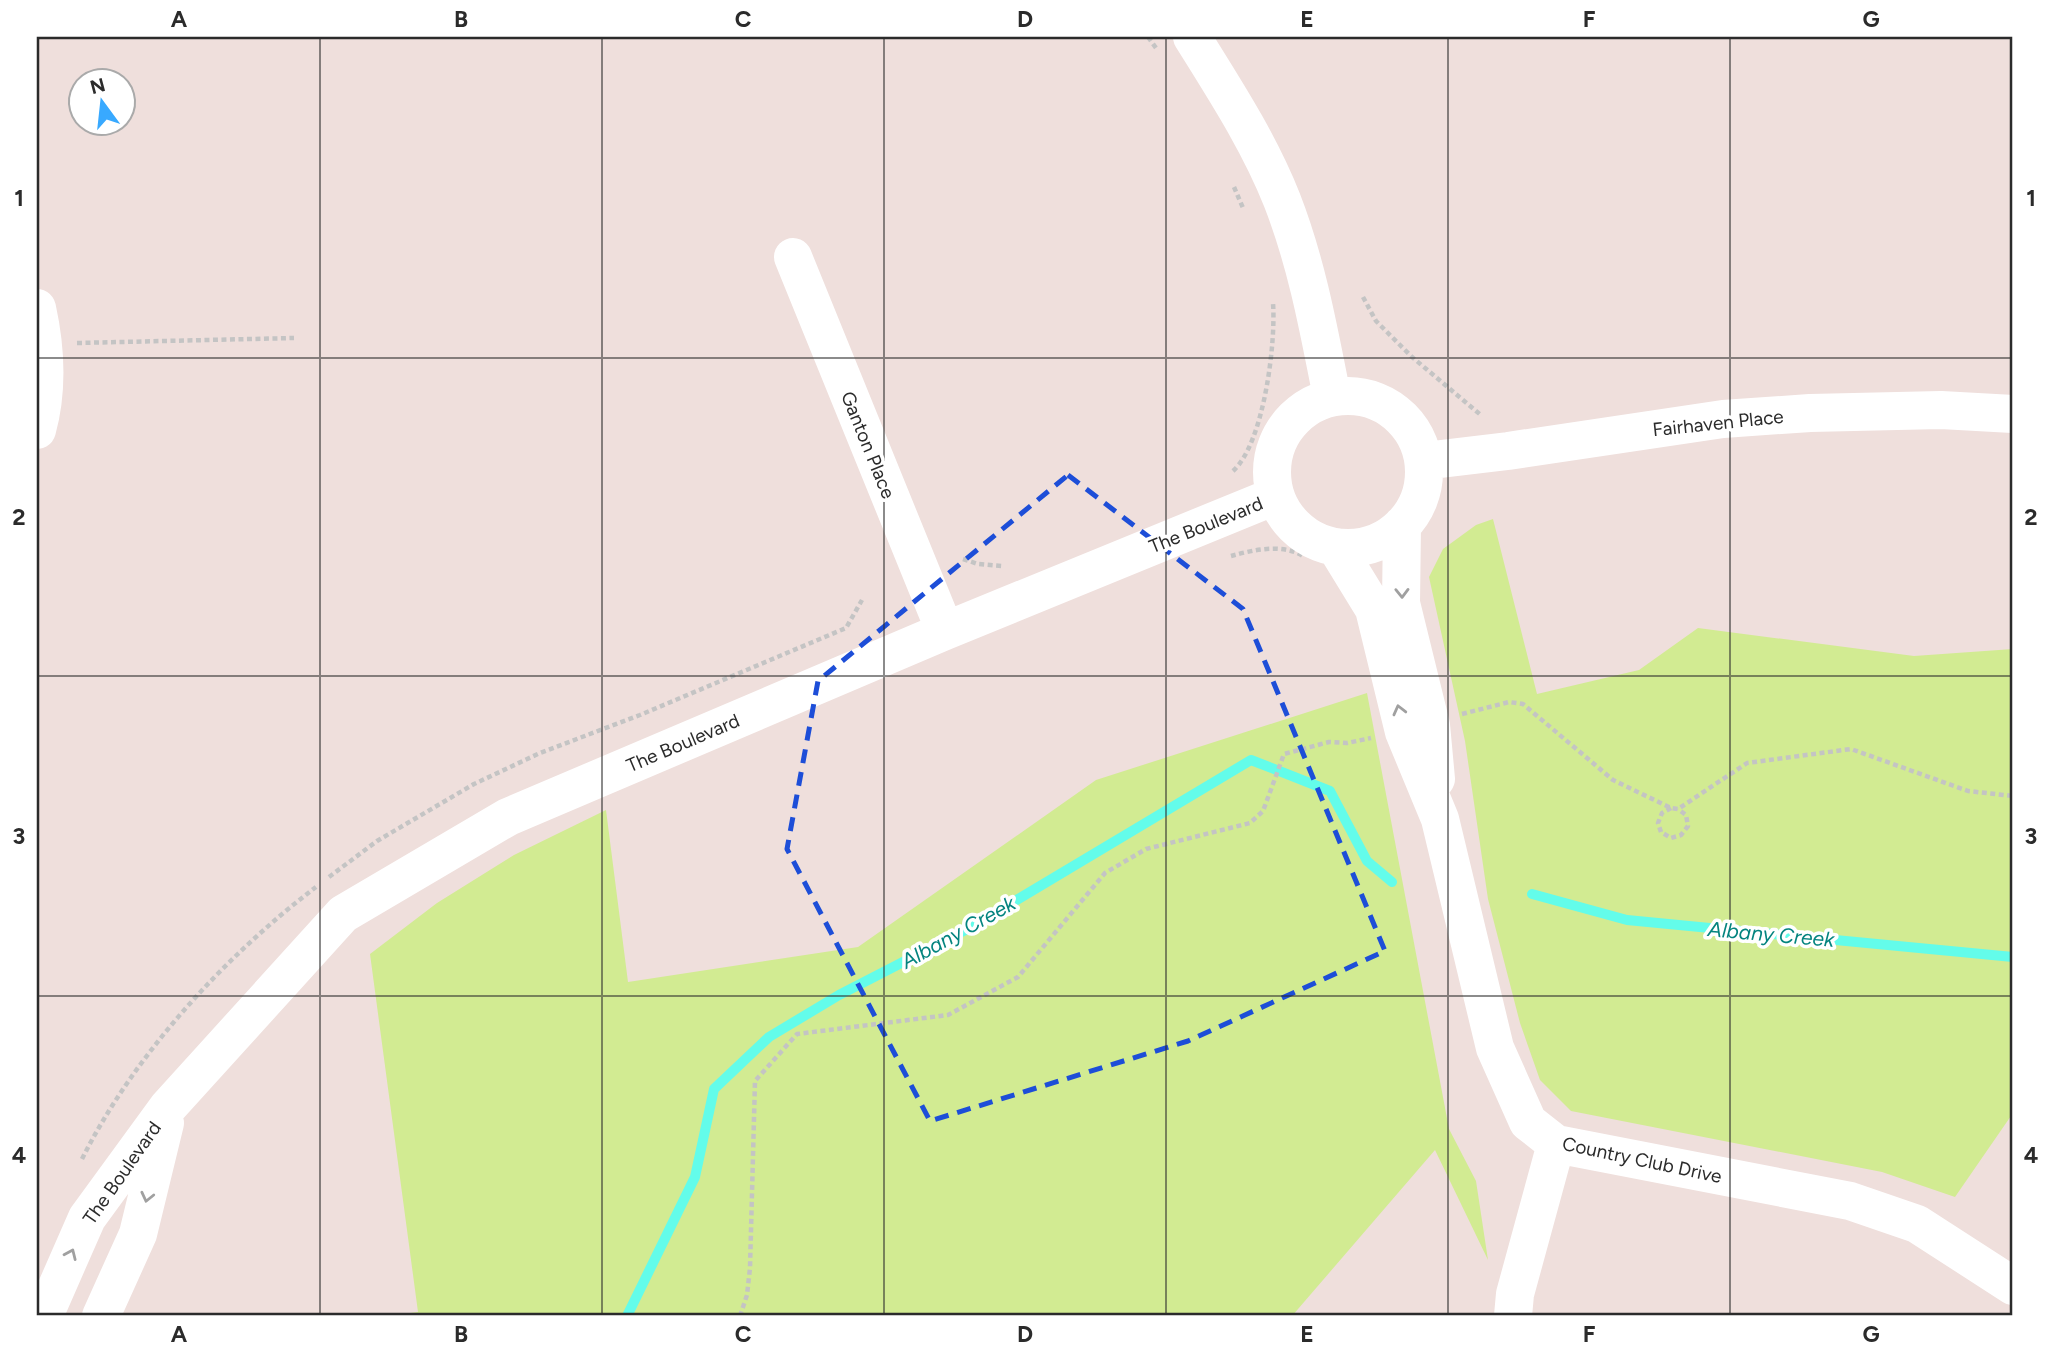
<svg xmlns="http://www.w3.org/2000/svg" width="2050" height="1353" font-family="Figtree,sans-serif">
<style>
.green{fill:#d2eb92}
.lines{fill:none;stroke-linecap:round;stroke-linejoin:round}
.stream{stroke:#63fcea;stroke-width:10}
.path{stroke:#c4c4c4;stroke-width:4.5;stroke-dasharray:5 3.5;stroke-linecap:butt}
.minor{stroke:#fff;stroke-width:38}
.oneway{stroke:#a0a0a0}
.marked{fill:none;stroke:#1d4ed8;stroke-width:5;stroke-dasharray:14 9;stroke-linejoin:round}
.grid{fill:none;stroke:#2b2b2b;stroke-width:2;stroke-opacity:0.55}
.labels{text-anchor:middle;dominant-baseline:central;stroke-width:7;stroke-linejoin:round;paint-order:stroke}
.street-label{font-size:19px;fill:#2b2b2b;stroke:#fff}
.water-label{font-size:21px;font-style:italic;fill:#04847f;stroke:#fff}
.neatline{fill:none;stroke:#2b2b2b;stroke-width:2.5}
.grid-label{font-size:23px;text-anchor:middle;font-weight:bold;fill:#2b2b2b}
</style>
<rect width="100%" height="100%" fill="#efdfdc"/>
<!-- green -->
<path class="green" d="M1493 519 1537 694 1639 670 1698 628 1914 656 2013 649V1113L1955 1197 1882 1172 1571 1111 1540 1080 1520 1023 1488 899 1465 741 1429 577 1443 549 1476 525Z
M1367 693 1449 1129 1476 1181 1488 1260 1435 1150 1292 1316H387L418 1312 370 954 437 903 514 855 606 810 628 982 858 947 1096 780Z"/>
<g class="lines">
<!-- stream -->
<path class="stream" d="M1532 894 1627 920 2013 957
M627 1316 695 1177 714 1089 769 1037 839 995 973 926 1251 760 1330 791 1367 861 1392 882"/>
<!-- path -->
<path class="path" d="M1148 37 1156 48
M1234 187 1243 208
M1363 297 1376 321 1412 357 1482 416
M77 343 294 338
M1233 471C1264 443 1276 343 1273 303
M1231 556C1253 550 1282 543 1303 556
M963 559 978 564 1002 566
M1462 714 1509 702 1523 704 1613 780 1671 808 1678 809 1747 763 1851 749 1968 791 2013 796
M1671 808 1662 813 1658 823 1661 832 1671 838 1681 835 1688 826 1686 815 1678 809
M329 877 377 841 474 784 540 753 640 715 846 628 862 600
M82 1159C134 1055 224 957 316 887
M740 1316 747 1295 750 1268 755 1081 797 1034 948 1015 1018 977 1105 873 1146 849 1250 823 1263 811 1284 754 1329 742 1347 743 1371 738"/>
<!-- minor -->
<path class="minor" d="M1192 37C1225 90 1259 142 1282 200 1307 264 1319 331 1332 397
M793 257 945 631
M37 308C46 349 48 390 37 430
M1272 472a76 76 0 1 1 152 0a76 76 0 1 1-152 0Z
M1424 461 1508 451 1723 419 1810 413 1941 410 2013 414
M1402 525 1401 603 1431 725 1436 779
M1336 547 1374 609 1404 732 1440 819 1495 1048 1528 1122 1556 1144 1850 1201 1917 1224 2013 1286
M44 1316 87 1218 168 1107 343 914 508 817 945 631 1275 496
M101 1316 138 1234 165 1123
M1513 1316 1515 1294 1556 1144"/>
</g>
<!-- one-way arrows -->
<defs><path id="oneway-chevron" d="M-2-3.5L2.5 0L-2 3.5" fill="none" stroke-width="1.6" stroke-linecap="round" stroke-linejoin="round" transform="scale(1.75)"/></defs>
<g class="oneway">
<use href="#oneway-chevron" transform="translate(1402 593) rotate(89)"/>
<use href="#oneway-chevron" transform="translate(1399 710) rotate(-104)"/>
<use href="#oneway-chevron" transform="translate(147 1197) rotate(103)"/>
<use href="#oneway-chevron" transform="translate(71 1254) rotate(-66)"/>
</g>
<!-- marked area -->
<path class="marked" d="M1068 475 1243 609 1385 951 1188 1041 930 1121 787 849 818 681Z"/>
<!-- grid -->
<path class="grid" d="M320 37V1316M602 37V1316M884 37V1316M1166 37V1316M1448 37V1316M1730 37V1316M37 358H2013M37 676H2013M37 996H2013"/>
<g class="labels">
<!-- street labels -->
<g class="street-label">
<text transform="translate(1718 423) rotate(-6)">Fairhaven Place</text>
<text transform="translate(868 445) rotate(68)">Ganton Place</text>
<text transform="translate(1206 525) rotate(-22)">The Boulevard</text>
<text transform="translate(683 743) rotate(-23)">The Boulevard</text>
<text transform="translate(1642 1160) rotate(12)">Country Club Drive</text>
<text transform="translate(122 1173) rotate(-55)">The Boulevard</text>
</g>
<!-- water labels -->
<g class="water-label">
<text transform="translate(958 932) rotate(-29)">Albany Creek</text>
<text transform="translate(1771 934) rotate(5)">Albany Creek</text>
</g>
</g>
<!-- border -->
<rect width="2050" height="1353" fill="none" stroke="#ffffff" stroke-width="77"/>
<!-- north arrow -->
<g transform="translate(102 102) rotate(345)"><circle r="33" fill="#ffffff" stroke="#aaaaaa" stroke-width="2"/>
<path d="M0-5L12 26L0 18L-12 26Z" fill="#38a9ff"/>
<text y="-10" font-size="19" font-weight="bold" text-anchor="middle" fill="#2b2b2b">N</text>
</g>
<rect x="38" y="38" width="1973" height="1276" class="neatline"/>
<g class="grid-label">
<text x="179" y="27">A</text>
<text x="461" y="27">B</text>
<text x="743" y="27">C</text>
<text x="1025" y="27">D</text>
<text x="1307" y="27">E</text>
<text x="1589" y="27">F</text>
<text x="1871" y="27">G</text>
<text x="19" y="206">1</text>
<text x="2031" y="206">1</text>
<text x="19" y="525">2</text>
<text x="2031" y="525">2</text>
<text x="19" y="844">3</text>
<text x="2031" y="844">3</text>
<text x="19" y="1163">4</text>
<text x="2031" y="1163">4</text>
<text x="179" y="1342">A</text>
<text x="461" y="1342">B</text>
<text x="743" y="1342">C</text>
<text x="1025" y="1342">D</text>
<text x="1307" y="1342">E</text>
<text x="1589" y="1342">F</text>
<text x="1871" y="1342">G</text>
</g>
</svg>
